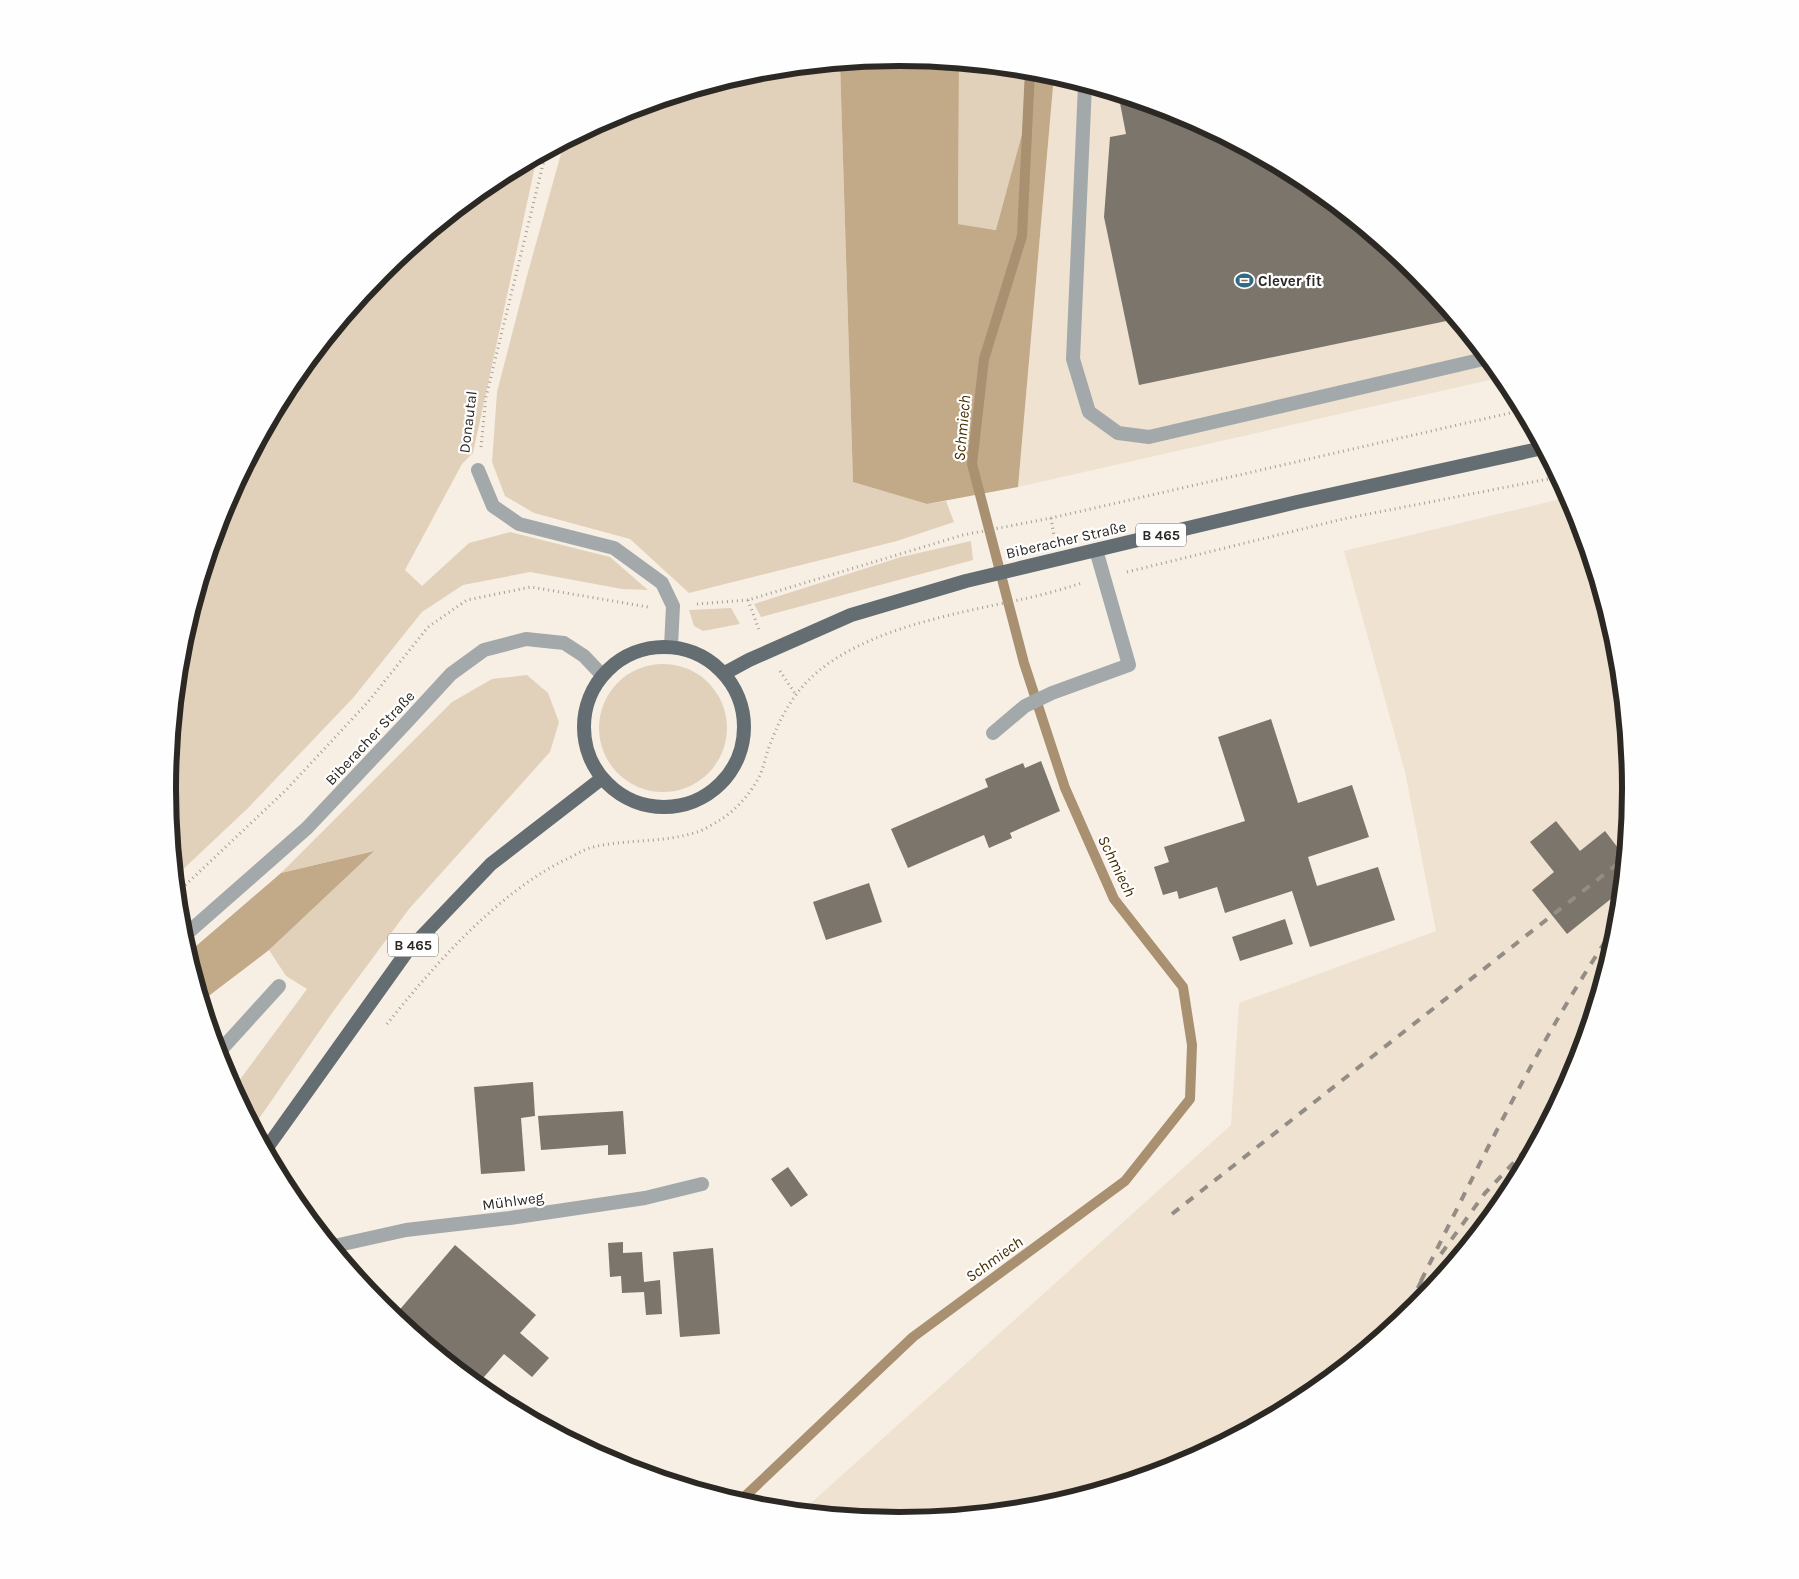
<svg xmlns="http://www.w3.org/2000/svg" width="1799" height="1579" font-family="Karla,sans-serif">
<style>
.built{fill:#efe2d1}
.green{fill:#e2d1ba}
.forest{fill:#c2a988}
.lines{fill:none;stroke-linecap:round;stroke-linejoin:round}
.stream{stroke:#a89070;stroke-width:10}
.building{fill:#7c756b}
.path{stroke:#a39d95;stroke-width:3;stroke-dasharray:1 4;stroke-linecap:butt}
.service{stroke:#a3a9ab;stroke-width:14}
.minor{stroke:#a3a9ab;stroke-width:14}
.tertiary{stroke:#a3a9ab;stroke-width:14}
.primary{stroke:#636d72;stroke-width:14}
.rail{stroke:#938d86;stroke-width:4;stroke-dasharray:9 9;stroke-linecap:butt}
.labels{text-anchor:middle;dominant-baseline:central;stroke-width:4.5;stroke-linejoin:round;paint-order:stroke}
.shield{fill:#fefefe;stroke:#6b6966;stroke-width:1}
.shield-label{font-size:14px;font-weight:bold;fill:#2c2925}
.poi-label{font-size:15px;font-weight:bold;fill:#2c2925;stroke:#fefefe;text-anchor:start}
.street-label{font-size:15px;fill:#2c2925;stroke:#fefefe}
.water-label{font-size:16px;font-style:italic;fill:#472e01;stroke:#fefefe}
.rim{fill:none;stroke:#2c2925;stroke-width:6}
</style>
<rect width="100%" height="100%" fill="#f8efe4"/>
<!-- built -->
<path class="built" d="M1054 75 1180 113 1306 181 1417 272 1503 377 1018 487Z
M1569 497 1576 510 1617 647 1631 790 1617 933 1576 1070 1508 1196 1417 1307 1306 1398 1179 1466 1042 1507 899 1521 801 1512 1231 1125 1239 1003 1436 931 1405 772 1344 551Z"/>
<!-- green -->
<path class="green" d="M840 63 853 482 927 504 946 501 954 522 897 541 689 593 630 539 534 513 505 496 492 462 497 392 528 272 564 143 620 113 757 72Z
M959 63 1027 70 1022 134 997 230 958 224Z
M537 157 473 453 462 464 405 570 422 586 469 543 510 532 610 557 648 590 622 589 530 572 463 585 422 612 353 698 248 808 176 876 168 789 182 646 223 509 291 383 382 272 493 181Z
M971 541 973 560 761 617 754 604 901 557Z
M731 608 740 624 703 631 694 626 689 610Z
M599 728a64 64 0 1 1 128 0a64 64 0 1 1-128 0Z
M527 675 548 693 559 722 550 752 409 909 332 1013 254 1126 233 1089 307 989 286 976 269 950 373 851 281 873 452 702 492 679Z"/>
<!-- forest -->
<path class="forest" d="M900 58 959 63 958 224 996 230 1022 134 1027 70 1043 72 1054 75 1018 487 927 504 853 482 840 63Z
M374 851 269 950 202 1001 188 953 281 873Z"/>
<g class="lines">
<!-- stream -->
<path class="stream" d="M739 1502 913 1337 1125 1181 1190 1099 1192 1045 1183 987 1114 899 1065 788 1024 663 972 464 984 359 1022 236 1030 70"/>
</g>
<!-- building -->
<path class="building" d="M1125 97 1180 113 1306 181 1417 272 1456 319 1139 385 1104 217 1110 137 1126 134 1119 98Z
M1271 719 1298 803 1352 785 1369 837 1308 857 1317 886 1378 867 1395 920 1310 947 1292 891 1225 913 1217 887 1179 899 1177 891 1163 895 1154 867 1169 862 1164 847 1245 821 1218 737Z
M1041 761 1060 811 1010 833 1012 838 989 848 984 835 908 868 891 829 988 787 985 779 1023 763 1025 768Z
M1556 821 1580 851 1605 831 1625 857 1622 890 1567 934 1532 890 1554 872 1530 842Z
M869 883 882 922 826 940 813 902Z
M1285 919 1293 944 1240 961 1232 937Z
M533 1082 535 1116 521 1118 525 1171 481 1174 474 1087Z
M623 1111 626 1154 608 1155V1145L541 1150 538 1116Z
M788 1167 808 1195 791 1207 771 1179Z
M623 1242V1253L642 1252 644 1282 660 1280 662 1314 646 1315 644 1292 622 1293 621 1276 610 1277 608 1243Z
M455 1245 536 1315 520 1333 549 1358 532 1377 504 1354 477 1385 396 1314Z
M713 1248 720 1334 680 1337 673 1252Z"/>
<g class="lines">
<!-- path -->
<path class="path" d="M481 447 486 397 546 152
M1051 518 1054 536
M1127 572 1343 519 1558 477
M748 600 759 630
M697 604 748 600 963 535 1051 518 1523 410
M780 671 796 695
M178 892 286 790 368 702 428 627 467 600 531 587 648 607
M387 1024C435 964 499 891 569 858 577 854 585 849 593 847 627 839 664 843 697 832 704 830 713 824 720 820 735 811 750 794 758 779 763 770 765 759 768 750 775 730 783 713 795 696 841 632 950 615 1023 599 1043 595 1063 589 1082 583"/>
<!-- service -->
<path class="service" d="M1085 85 1073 359 1089 412 1118 433 1149 437 1488 358
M478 470 493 506 519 524 614 548 662 583 673 606 671 646
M993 733 1025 706 1052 693 1129 665 1096 550
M218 1053 279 986"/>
<!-- minor -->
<path class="minor" d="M329 1243 334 1246 406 1230 510 1218 645 1198 702 1184"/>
<!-- tertiary -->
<path class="tertiary" d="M183 937 307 828 405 724 451 674 484 650 526 639 564 643 584 656 602 675"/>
<!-- primary -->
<path class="primary" d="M584 727a80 80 0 1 1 160 0a80 80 0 1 1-160 0Z
M725 673 749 660 851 615 966 581 1297 502 1543 448
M266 1149 406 953 491 864 601 779"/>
<!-- rail -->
<path class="rail" d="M1172 1214 1625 858
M1441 1254 1485 1193 1542 1133
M1421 1281C1482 1159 1542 1034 1619 921
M1401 1320 1424 1276"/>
</g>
<!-- icons -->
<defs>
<symbol id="stadium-bare" viewBox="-9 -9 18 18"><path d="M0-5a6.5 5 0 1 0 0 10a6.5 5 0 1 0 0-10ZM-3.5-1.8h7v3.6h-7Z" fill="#316c84" stroke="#fefefe" stroke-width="2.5" paint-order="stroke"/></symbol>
</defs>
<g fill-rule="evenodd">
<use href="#stadium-bare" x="1232" y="268" width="25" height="25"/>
</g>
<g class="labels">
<!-- shield labels -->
<g class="shield">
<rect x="1136" y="523.5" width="50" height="23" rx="4"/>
<rect x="388" y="933.5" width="50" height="23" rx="4"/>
</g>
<g class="shield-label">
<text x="1161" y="535">B 465</text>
<text x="413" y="945">B 465</text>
</g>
<!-- poi labels -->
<g class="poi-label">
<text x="1258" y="281">Clever fit</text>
</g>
<!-- street labels -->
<g class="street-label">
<text transform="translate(468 422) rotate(-83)">Donautal</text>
<text transform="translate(1066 540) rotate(-13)">Biberacher Straße</text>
<text transform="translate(370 738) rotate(-47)">Biberacher Straße</text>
<text transform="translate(513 1201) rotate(-8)">Mühlweg</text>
</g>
<!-- water labels -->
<g class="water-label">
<text transform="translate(962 428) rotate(-85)">Schmiech</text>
<text transform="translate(1117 866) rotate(64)">Schmiech</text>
<text transform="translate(994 1259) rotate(-36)">Schmiech</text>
</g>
</g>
<!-- crop -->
<path d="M0 0H1799V1579H0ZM176 789a723 723 0 1 1 1446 0a723 723 0 1 1-1446 0Z" fill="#fefefe" fill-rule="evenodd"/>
<path class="rim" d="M176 789a723 723 0 1 1 1446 0a723 723 0 1 1-1446 0Z"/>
</svg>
